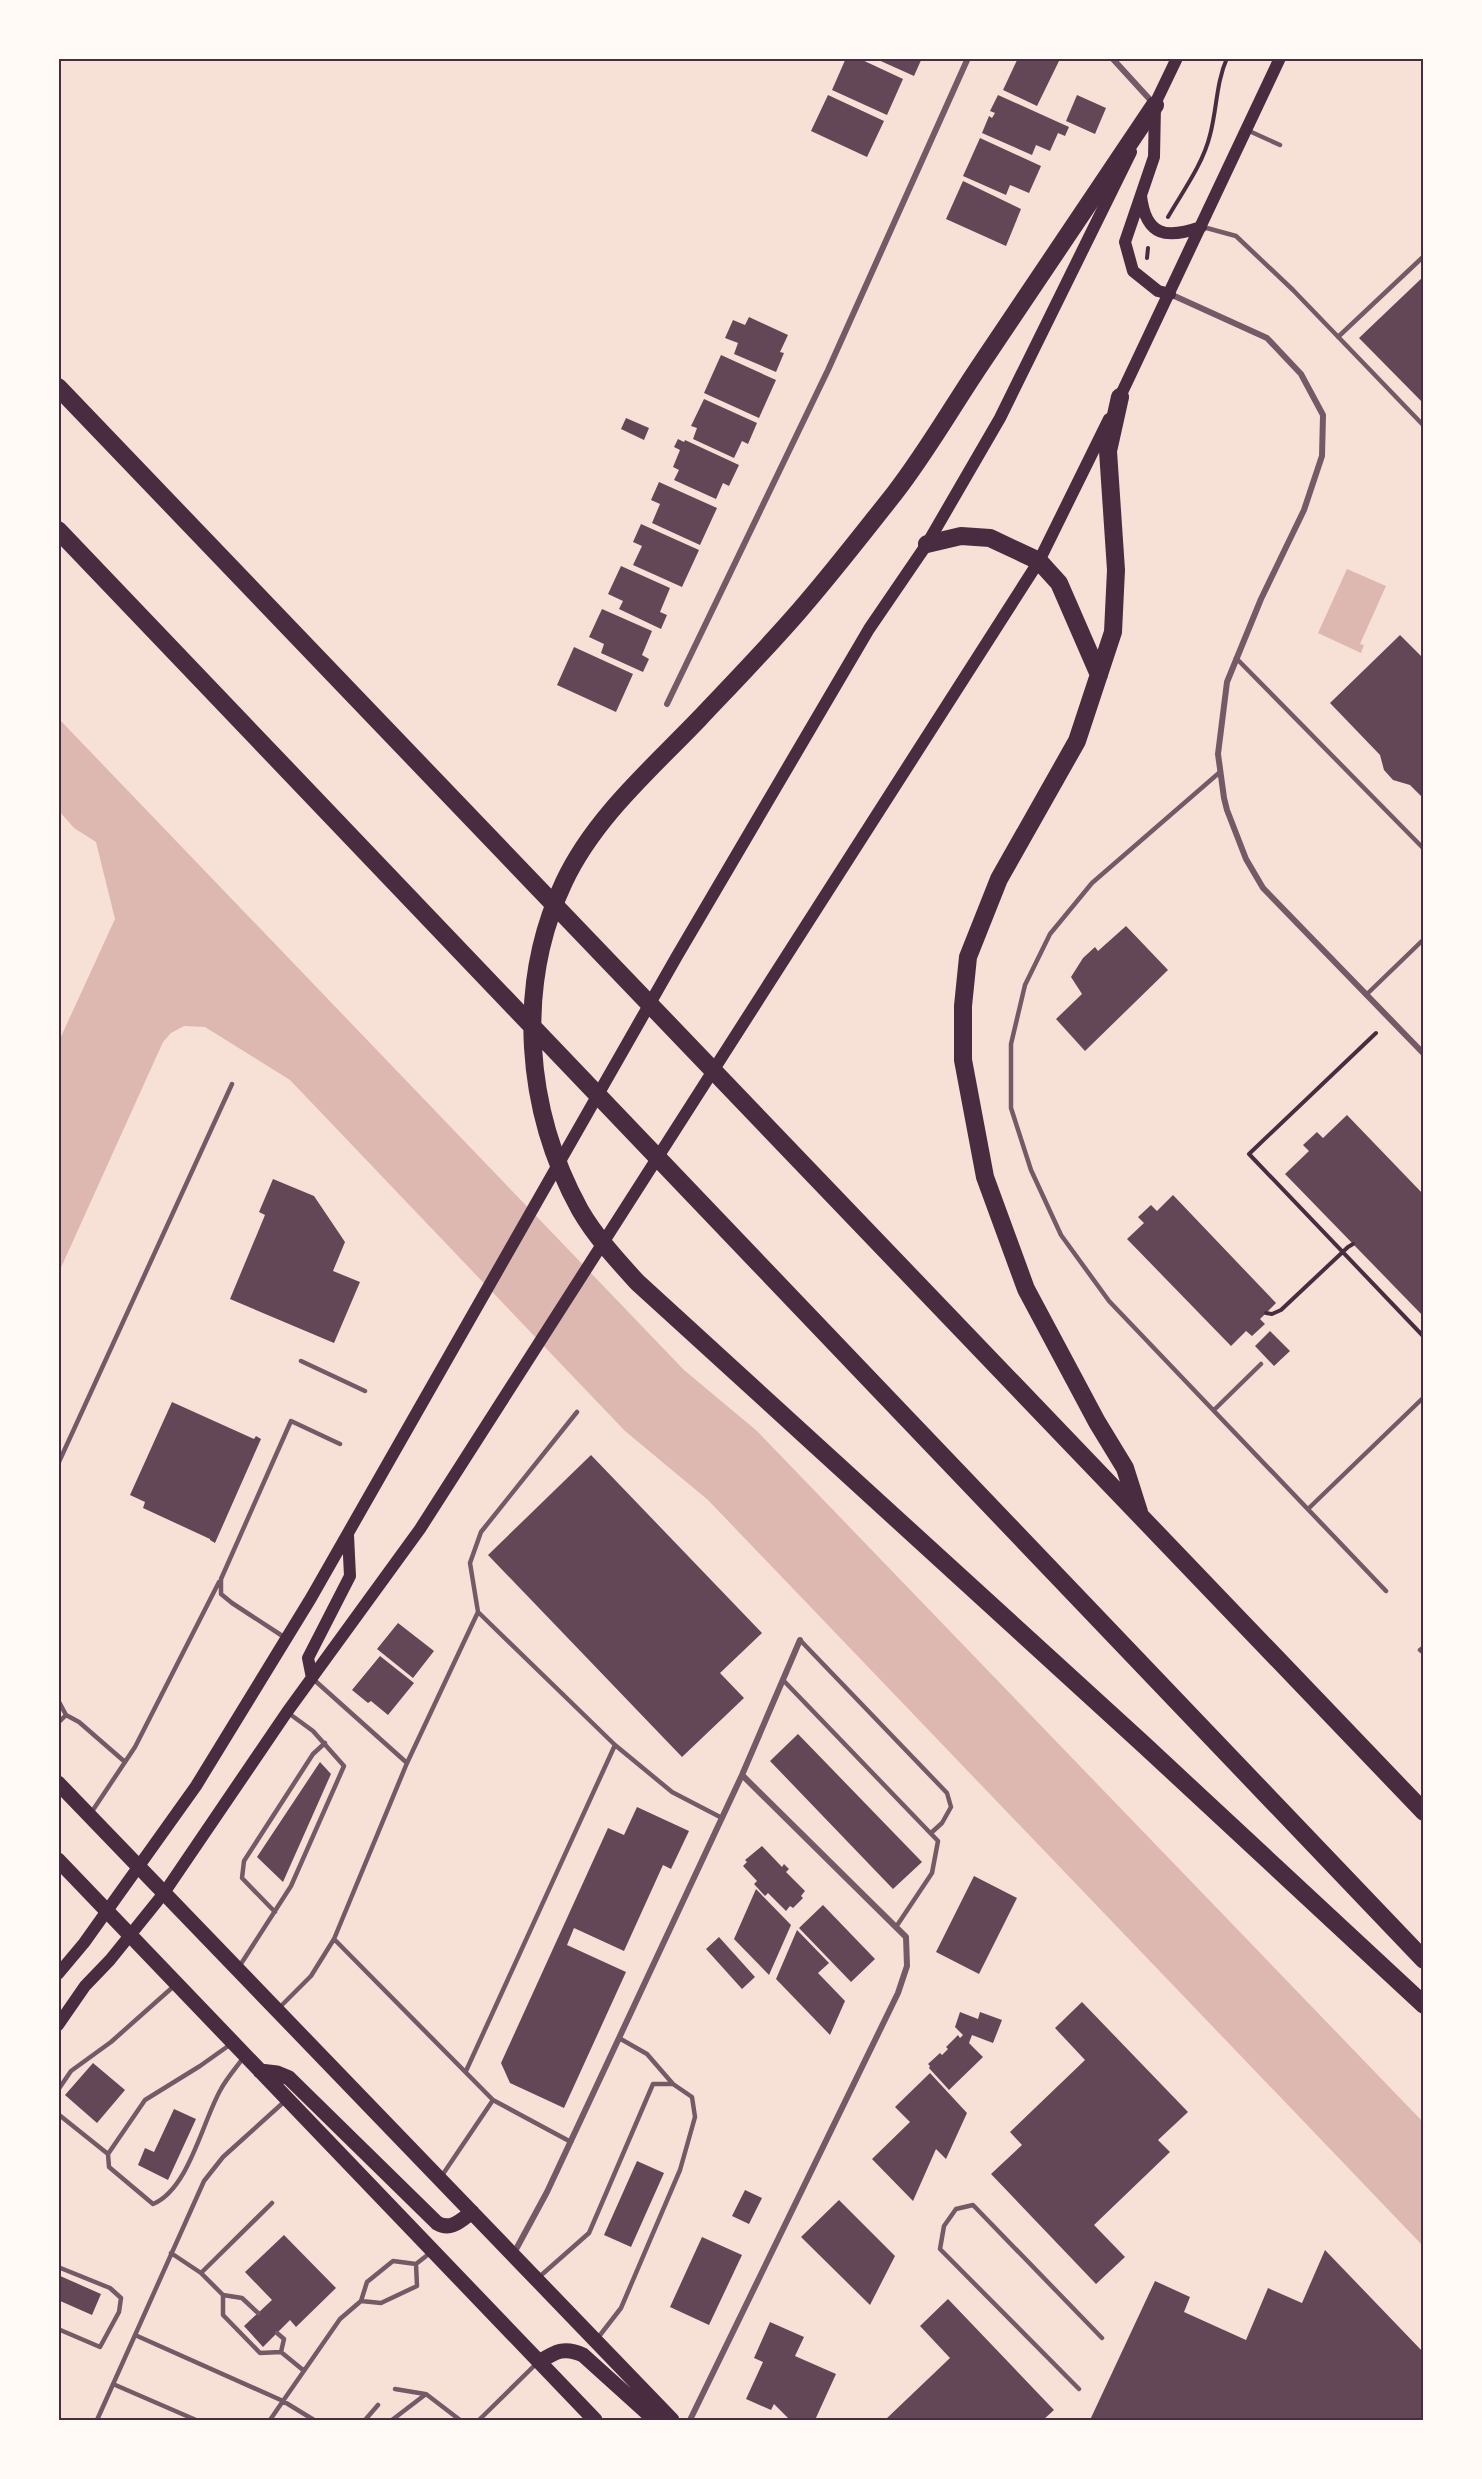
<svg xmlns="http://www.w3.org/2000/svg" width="1482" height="2479" font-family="Montserrat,sans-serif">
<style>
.water{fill:#dcb8b0}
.building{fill:#644757}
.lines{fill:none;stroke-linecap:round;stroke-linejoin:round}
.path{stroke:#4a2c40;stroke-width:4}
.service{stroke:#755966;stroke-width:4.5}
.minor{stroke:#755966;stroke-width:6}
.secondary{stroke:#4a2c40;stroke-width:12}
.primary{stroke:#4a2c40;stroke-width:15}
.motorway{stroke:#4a2c40;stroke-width:18}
.neatline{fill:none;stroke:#4a2c40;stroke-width:2}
</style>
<rect width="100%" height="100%" fill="#f7e1d7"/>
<!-- water -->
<path class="water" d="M1347 569 1386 586 1360 644 1364 645 1361 653 1318 633Z
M59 719 684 1370 757 1431 1423 2122V2246L708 1500 625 1431 290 1080 205 1027 184 1026 171 1033 163 1042 59 1272V1041L115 919 96 842 74 828 59 811Z"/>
<!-- building -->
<path class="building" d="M846 58H858L903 79 887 115 832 90Z
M874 58H922L914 76Z
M1018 58H1054L1059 61 1037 106 1003 90Z
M828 95 884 121 867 157 811 131Z
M998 95 1069 127 1065 136 1058 133 1050 151 1036 145 1032 155 982 133 989 116 992 118 995 113 990 111Z
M1077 95 1106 108 1095 134 1066 121Z
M980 138 1041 166 1029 193 1010 185 1006 195 963 176Z
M963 181 1021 209 1006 246 946 219Z
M1424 276V404L1359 338Z
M749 317 788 335 780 352 784 353 776 372 734 354 738 343 725 338 733 320 745 325Z
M721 355 776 380 759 418 704 393Z
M704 399 757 423 748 444 742 441 734 458 693 439 697 428 691 426Z
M626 418 649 428 644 440 621 429Z
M678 439 684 442 685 440 739 465 729 486 723 483 716 499 674 480 679 470 673 467 680 450 674 447Z
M659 482 717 508 700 545 652 523 660 504 651 500Z
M641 524 699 550 682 587 633 565 642 546 633 542Z
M621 566 670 588 660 612 667 615 661 629 619 609 623 601 608 594Z
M602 609 652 631 642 655 649 659 643 672 601 653 604 644 589 637Z
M1400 635 1424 659V799L1410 785 1393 780 1384 770 1380 755 1330 703Z
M574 647 633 674 616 712 557 685Z
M1126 926 1168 970 1085 1051 1056 1019 1082 994 1071 977 1083 958 1095 947 1098 951Z
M1347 1115 1424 1195V1317L1285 1174 1309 1151 1303 1145 1317 1132 1323 1138Z
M273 1179 314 1196 345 1242 333 1271 360 1282 334 1343 230 1299 265 1215 259 1212Z
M1173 1195 1276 1303 1260 1319 1265 1324 1252 1336 1246 1331 1231 1346 1127 1239 1144 1223 1138 1217 1151 1205 1157 1211Z
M1270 1331 1290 1351 1274 1366 1255 1346Z
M172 1402 254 1439 256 1436 261 1439 215 1543 210 1540V1539L143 1508 145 1502 130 1495Z
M591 1455 762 1633 720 1673 744 1698 682 1757 488 1555Z
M398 1623 434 1651 413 1678 377 1649Z
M380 1656 414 1683 388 1715 371 1701 368 1703 352 1690Z
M798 1734 922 1862 893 1889 770 1761Z
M320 1762 331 1774 283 1882 257 1857Z
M637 1807 689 1831 671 1869 663 1865 624 1951 574 1928 567 1945 626 1972 564 2108 510 2083 501 2063 608 1828 624 1835Z
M762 1846 782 1867 784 1864 789 1869 786 1872 805 1891 801 1896 803 1898 793 1908 790 1906 786 1911 768 1893 765 1896 754 1884 757 1881 743 1866 747 1862 745 1860Z
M974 1876 1017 1898 979 1974 936 1952Z
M756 1889 791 1925 769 1975 734 1939Z
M823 1905 875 1959 851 1982 799 1928Z
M797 1930 829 1963 818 1973 845 2001 830 2035 776 1979Z
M719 1937 755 1977 742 1989 706 1949Z
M1082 2002 1188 2112 1158 2140 1170 2152 1094 2225 1125 2257 1096 2284 991 2174 1022 2145 1010 2132 1085 2060 1055 2028Z
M960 2012 978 2019 980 2012 1002 2020 993 2043 972 2035 969 2043 983 2057 949 2090 929 2068 930 2066 928 2064 940 2053 942 2055 948 2049 946 2047 958 2035 960 2038 963 2035 955 2027Z
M93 2063 125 2090 97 2123 65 2095Z
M930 2073 967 2113 946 2159 936 2149 913 2201 872 2159 910 2122 895 2107Z
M174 2109 196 2119 168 2180 138 2165 145 2148 154 2152Z
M637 2161 664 2173 631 2247 604 2235Z
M745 2190 762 2198 749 2224 732 2216Z
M839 2200 895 2256 870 2305 801 2237Z
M284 2235 336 2288 296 2327 290 2320 263 2347 244 2326 272 2300 245 2272Z
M702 2237 742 2255 709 2325 670 2307Z
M1325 2250 1424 2353V2420H1090L1155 2281 1190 2297 1184 2312 1246 2340 1268 2288 1302 2303Z
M58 2275 101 2294 92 2315 58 2300Z
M948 2299 1054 2410 1043 2420H885L950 2358 920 2326Z
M770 2322 804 2337 795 2356 836 2374 815 2420H790L774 2404 771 2410 746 2399 763 2362 754 2358Z"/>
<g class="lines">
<!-- path -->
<path class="path" d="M1168 217C1183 191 1203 164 1210 135 1217 109 1216 83 1227 58
M1147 258 1148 248
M1376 1033 1249 1154 1424 1337
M1266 1313 1272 1314 1281 1310 1348 1247 1353 1244"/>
<!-- service -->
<path class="service" d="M1419 58 1424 60
M1247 130 1280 145
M1203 227 1236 236 1293 290 1424 426
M1338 337 1424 256
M1236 658 1424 849
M1220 772 1092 883 1050 934 1025 985 1011 1044V1108L1031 1170 1061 1235 1109 1301 1386 1591
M1366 995 1424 939
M301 1361 365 1391
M1214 1410 1261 1364
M58 1464 232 1084
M1308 1509 1424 1397
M478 1612 470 1563 481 1532 577 1412
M284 1637 232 1603 221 1594V1579L291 1421 340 1444
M800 1640 947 1793 951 1807 942 1823 931 1833
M1424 1647 1420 1650 1424 1653
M312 1678 407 1763
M783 1680 938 1841 932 1873 896 1927
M58 1700 66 1715
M58 1723 66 1715 79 1722 125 1762
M615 1745 672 1792 722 1818
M91 1813 135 1747 219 1582
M275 1912 242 1878 244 1861 313 1754 325 1743
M334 1939 407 1763 478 1612 615 1745 466 2071
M239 1967 291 1886 344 1766 313 1731 287 1712
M279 2008 311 1976 334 1939 493 2100 571 2142
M619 2038 647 2054 673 2084
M231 2044 200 2066 145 2100 108 2154 109 2167 153 2204C189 2189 202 2122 221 2089 227 2078 236 2068 243 2058
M58 2090 71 2071 111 2042 174 1986
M58 2114 108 2154
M441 2177 493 2100
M171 2253 201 2273 272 2203
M416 2264 430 2253
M58 2267 110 2288 121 2298 119 2312 100 2347 58 2329
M201 2273 223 2295 242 2298 258 2313
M538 2278 589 2233 653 2084H673L692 2097 695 2117 680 2170 621 2308 597 2339
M223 2295V2315L260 2353 281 2352 303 2370
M277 2333 284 2339 281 2352
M135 2335 283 2401 340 2319 361 2301 367 2282 393 2261 416 2264 417 2286 381 2303 361 2301
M113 2384 196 2420
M395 2389 425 2394
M1079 2389 940 2249 944 2226 956 2209 973 2205 1102 2338
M97 2420 204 2181 223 2157 285 2101
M270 2420 283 2401 314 2420
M365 2420 378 2405
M392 2420 426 2394 460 2420
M479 2420 537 2363"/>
<!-- minor -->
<path class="minor" d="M1112 58 1154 104
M1170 294 1267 338 1301 374 1323 415 1322 456 1304 510 1261 599 1227 682 1218 754 1224 798 1227 810 1246 859 1263 888 1424 1054
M667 704 828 370 968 58
M514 2253 547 2192 742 1775 800 1640
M690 2420 898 1993 907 1966 906 1937 742 1775"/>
<!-- secondary -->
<path class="secondary" d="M1155 106 1154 157 1125 242 1133 271 1158 291 1170 294
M1152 110 1177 58
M1141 196C1146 237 1167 239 1201 227
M1117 403 1280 58
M312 1678 308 1658 350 1576 348 1535
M58 1974 84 1943 196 1786 311 1598 677 956 869 629 927 544 1000 418 1131 152
M58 2025 85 1986 110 1960 164 1893 287 1712 420 1529 1039 561 1109 419"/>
<!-- primary -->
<path class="primary" d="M58 1783 672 2420
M58 1860 595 2420
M260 2071 277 2073 289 2078 437 2223C451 2231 460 2221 472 2212
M539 2362C555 2352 564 2346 583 2355L655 2420"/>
<!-- motorway -->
<path class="motorway" d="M1155 105C1097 191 1039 278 981 364 952 407 926 453 894 494 863 533 833 572 800 610 768 647 733 683 699 719 651 769 594 818 564 882 515 986 525 1110 580 1210 595 1236 617 1260 637 1282L1142 1743 1424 2005
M58 387 1424 1812
M1120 397 1108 451 1116 570 1113 632 1077 741 999 879 968 957 963 1006V1060L985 1177 1026 1289 1097 1422 1125 1468 1139 1512
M58 530 1424 1960
M927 544 961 536 990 538 1039 561 1059 583 1099 675"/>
</g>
<!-- border -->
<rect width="1482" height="2479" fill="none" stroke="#fffaf5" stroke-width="120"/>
<rect x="60" y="60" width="1362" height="2359" class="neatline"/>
</svg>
